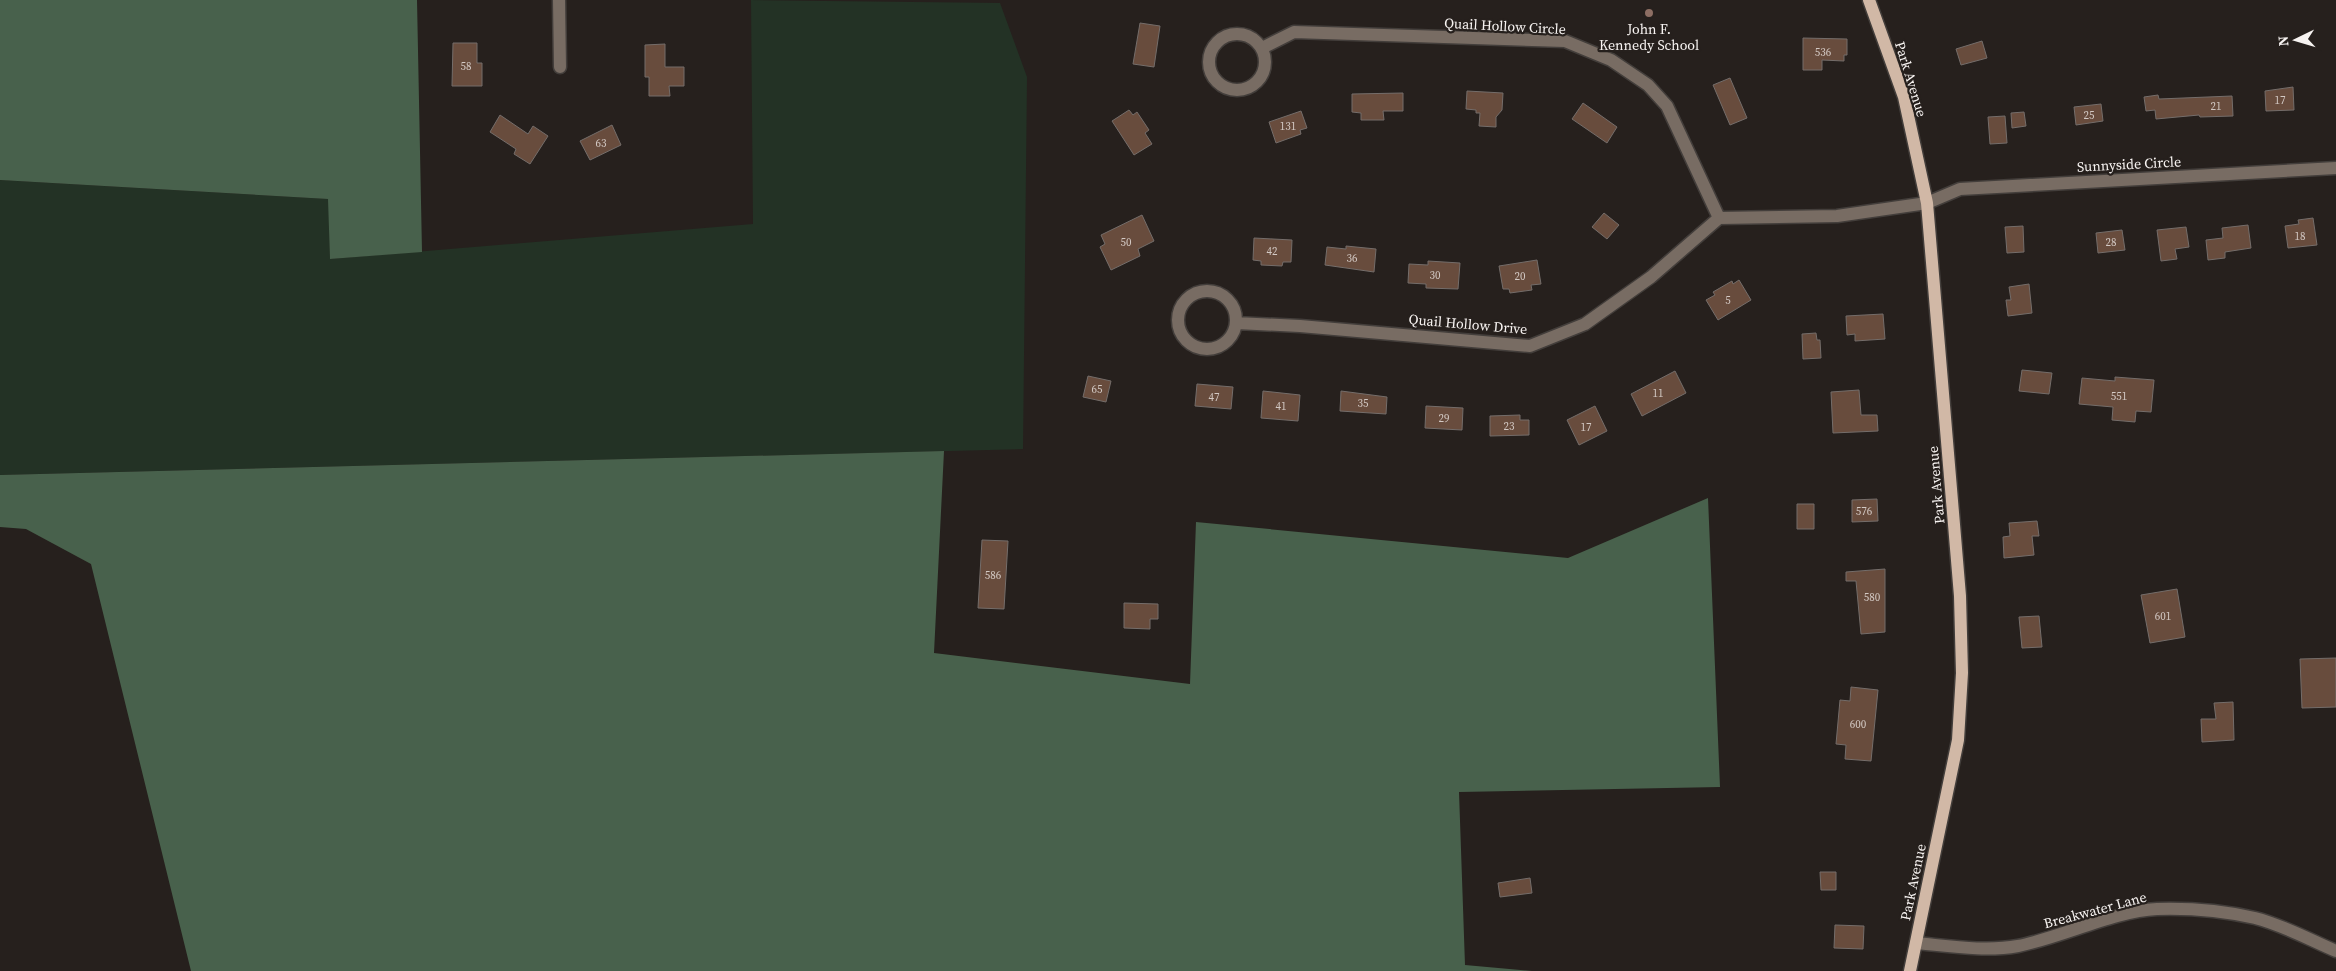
<svg xmlns="http://www.w3.org/2000/svg" width="2336" height="971" font-family="'Source Serif 4',serif">
<style>
.green{fill:#233225}
.forest{fill:#48614c}
.building{fill:#684c3d;stroke:#746d6a}
.lines{fill:none;stroke-linecap:round;stroke-linejoin:round}
.minor-casing{stroke:#433e3b;stroke-width:15}
.major-casing{stroke:#433e3b;stroke-width:15}
.minor{stroke:#786c63;stroke-width:12}
.major{stroke:#d1b8a6;stroke-width:12}
.education-dot{fill:#8d6e63;stroke:#26201d;stroke-width:2}
.labels{text-anchor:middle;dominant-baseline:central;stroke-width:4.5;stroke-linejoin:round;paint-order:stroke}
.number-label{font-size:11px;fill:#d3c9c4}
.street-label{font-size:14px;fill:#f7f3f1;stroke:#26201d}
.poi-label{font-size:14px;fill:#f7f3f1;stroke:#26201d}
</style>
<rect width="100%" height="100%" fill="#26201d"/>
<!-- green -->
<path class="green" d="M751 0 1000 3 1027 77 1023 449 0 475V180L329 199 330 259 753 224Z"/>
<!-- forest -->
<path class="forest" d="M0 0H417L422 252 330 259 328 199 0 180Z
M944 451 934 653 1190 684 1196 522 1568 558 1708 498 1720 787 1459 792 1465 965 1532 971H191L91 564 26 529 0 527V475Z"/>
<!-- building -->
<path class="building" d="M1140 23 1160 26 1154 67 1133 64Z
M1803 38 1847 39V55H1844V61L1822 60V70H1803Z
M1982 41 1987 58 1961 65 1956 49Z
M453 43H477V63H482V86H452Z
M665 44V67H684V86H669L670 96H649V77H645V45Z
M1730 78 1747 118 1730 125 1713 85Z
M2293 87 2294 110 2266 111 2265 91Z
M1467 91 1503 93 1502 110 1496 117V127L1479 126 1480 113H1476V110L1466 109Z
M1403 93V111H1383L1384 120H1361V113L1352 112V94Z
M2158 95 2159 99 2232 96 2233 116 2200 117 2199 115 2156 119 2155 110 2146 111 2144 97Z
M1583 103 1617 127 1607 143 1572 119Z
M2101 104 2103 121 2076 125 2074 107Z
M1129 110 1133 115 1137 112 1149 130 1145 133 1152 144 1134 155 1112 121Z
M1301 111 1307 128 1300 130 1301 134 1276 143 1269 122Z
M2024 112 2026 126 2012 128 2011 113Z
M500 115 528 134 533 126 548 136 530 164 514 154 516 149 490 132Z
M2005 116 2007 143 1990 144 1988 117Z
M612 125 621 145 590 160 580 141Z
M1604 213 1619 225 1607 239 1592 227Z
M1142 215 1154 241 1138 249 1140 256 1111 270 1100 247 1105 244 1101 235Z
M2313 218 2317 245 2288 248 2285 226 2299 224 2298 220Z
M2248 225 2251 248 2225 252V258L2208 260 2206 240 2223 238 2222 228Z
M2023 226 2024 252 2007 253 2005 227Z
M2186 227 2189 247 2175 249 2177 259 2161 261 2157 230Z
M2122 230 2125 250 2098 253 2096 233Z
M1254 238 1292 240 1291 262H1283L1282 266 1261 265V261L1253 260Z
M1346 246 1376 249 1374 272 1325 265 1327 247 1346 249Z
M1537 260 1541 284 1531 285 1532 290 1510 293 1509 289H1503L1499 266Z
M1428 261 1460 263 1458 289 1426 288V284L1408 283 1409 264 1428 265Z
M1739 280 1751 300 1718 320 1706 300 1715 295 1713 292 1732 281 1733 284Z
M2029 284 2032 313 2008 316 2006 300H2011L2009 287Z
M1883 314 1885 339 1855 341V334L1847 335 1846 316Z
M1816 333 1817 340H1820L1821 358 1803 359 1802 334Z
M2022 370 2052 373 2049 394 2019 391Z
M1675 371 1686 393 1642 416 1631 394Z
M1088 376 1111 381 1106 402 1083 397Z
M2115 377 2154 380 2151 412 2136 411 2135 422 2112 420 2113 407 2079 404 2082 378 2115 381Z
M1197 384 1233 387 1231 409 1195 406Z
M1859 390 1861 415H1877L1878 431 1833 433 1831 392Z
M1263 391 1300 395 1298 421 1261 418Z
M1341 391 1387 397 1386 414 1340 411Z
M1426 406 1463 408 1462 430 1425 428Z
M1595 406 1607 431 1579 445 1567 420Z
M1520 415V420H1529V435L1490 436V416Z
M1877 499 1878 521 1852 522V500Z
M1797 504H1814V529H1797Z
M2037 521 2039 536H2032L2034 555 2004 558 2003 537 2010 536 2009 523Z
M982 540 1008 541 1004 609 978 608Z
M1885 569V632L1861 634 1856 581H1846V572Z
M2177 589 2185 637 2150 643 2141 595Z
M1124 603 1158 604V619H1150V629L1124 628Z
M2039 616 2042 647 2022 648 2019 617Z
M2336 658V707L2302 708 2300 659Z
M1851 687 1878 690 1871 761 1845 759 1846 745 1836 744 1840 700 1850 701Z
M2233 702 2234 740 2202 742 2201 719H2216L2214 703Z
M1820 872H1836V890H1821Z
M1530 878 1532 893 1500 897 1498 883Z
M1835 925 1864 926 1863 949 1834 948Z"/>
<g class="lines">
<defs>
<path id="minor" d="M559 0 560 67
M1209 62a28 28 0 1 1 56 0a28 28 0 1 1-56 0Z
M1262 48 1294 32 1565 41 1611 60 1648 85 1667 106 1719 218
M1178 320a29 29 0 1 1 58 0a29 29 0 1 1-58 0Z
M1236 323 1300 326 1530 346 1585 324 1651 277 1719 218 1837 216 1927 203 1960 189 2336 168
M1916 943C1949 946 1985 952 2018 946 2063 937 2114 911 2157 909 2190 908 2224 911 2255 918 2283 925 2310 940 2336 951"/>
<path id="major" d="M1869 0 1904 97 1927 203 1960 596 1962 673 1958 740 1910 971"/>
</defs>
<!-- minor casing -->
<use href="#minor" class="minor-casing"/>
<!-- major casing -->
<use href="#major" class="major-casing"/>
<!-- minor -->
<use href="#minor" class="minor"/>
<!-- major -->
<use href="#major" class="major"/>
</g>
<!-- markers -->
<circle class="education-dot" cx="1649" cy="13" r="5"/>
<g class="labels">
<!-- number labels -->
<g class="number-label">
<text x="1823" y="52">536</text>
<text x="466" y="66">58</text>
<text x="2280" y="100">17</text>
<text x="2216" y="106">21</text>
<text x="2089" y="115">25</text>
<text x="1288" y="126">131</text>
<text x="601" y="143">63</text>
<text x="2300" y="236">18</text>
<text x="1126" y="242">50</text>
<text x="2111" y="242">28</text>
<text x="1272" y="251">42</text>
<text x="1352" y="258">36</text>
<text x="1435" y="275">30</text>
<text x="1520" y="276">20</text>
<text x="1728" y="300">5</text>
<text x="1097" y="389">65</text>
<text x="1658" y="393">11</text>
<text x="2119" y="396">551</text>
<text x="1214" y="397">47</text>
<text x="1363" y="403">35</text>
<text x="1281" y="406">41</text>
<text x="1444" y="418">29</text>
<text x="1509" y="426">23</text>
<text x="1586" y="427">17</text>
<text x="1864" y="511">576</text>
<text x="993" y="575">586</text>
<text x="1872" y="597">580</text>
<text x="2163" y="616">601</text>
<text x="1858" y="724">600</text>
</g>
<!-- street labels -->
<g class="street-label">
<text transform="translate(1505 26) rotate(3)">Quail Hollow Circle</text>
<text transform="translate(1911 79) rotate(73)">Park Avenue</text>
<text transform="translate(2129 164) rotate(-3)">Sunnyside Circle</text>
<text transform="translate(1468 324) rotate(5)">Quail Hollow Drive</text>
<text transform="translate(1936 485) rotate(-95)">Park Avenue</text>
<text transform="translate(1913 882) rotate(-78)">Park Avenue</text>
<text transform="translate(2095 910) rotate(-15)">Breakwater Lane</text>
</g>
<!-- poi labels -->
<g class="poi-label">
<text x="1649" y="29">John F.<tspan x="1649" dy="16">Kennedy School</tspan></text>
</g>
</g>
<!-- north arrow -->
<g transform="translate(2296 40) rotate(265)" stroke="#26201d" stroke-width="4" paint-order="stroke">
<path d="M0-4L9 19L0 12L-9 19Z" fill="#f7f3f1"/>
<text y="-8" font-size="14" font-weight="bold" text-anchor="middle" fill="#f7f3f1">N</text>
</g>
</svg>
